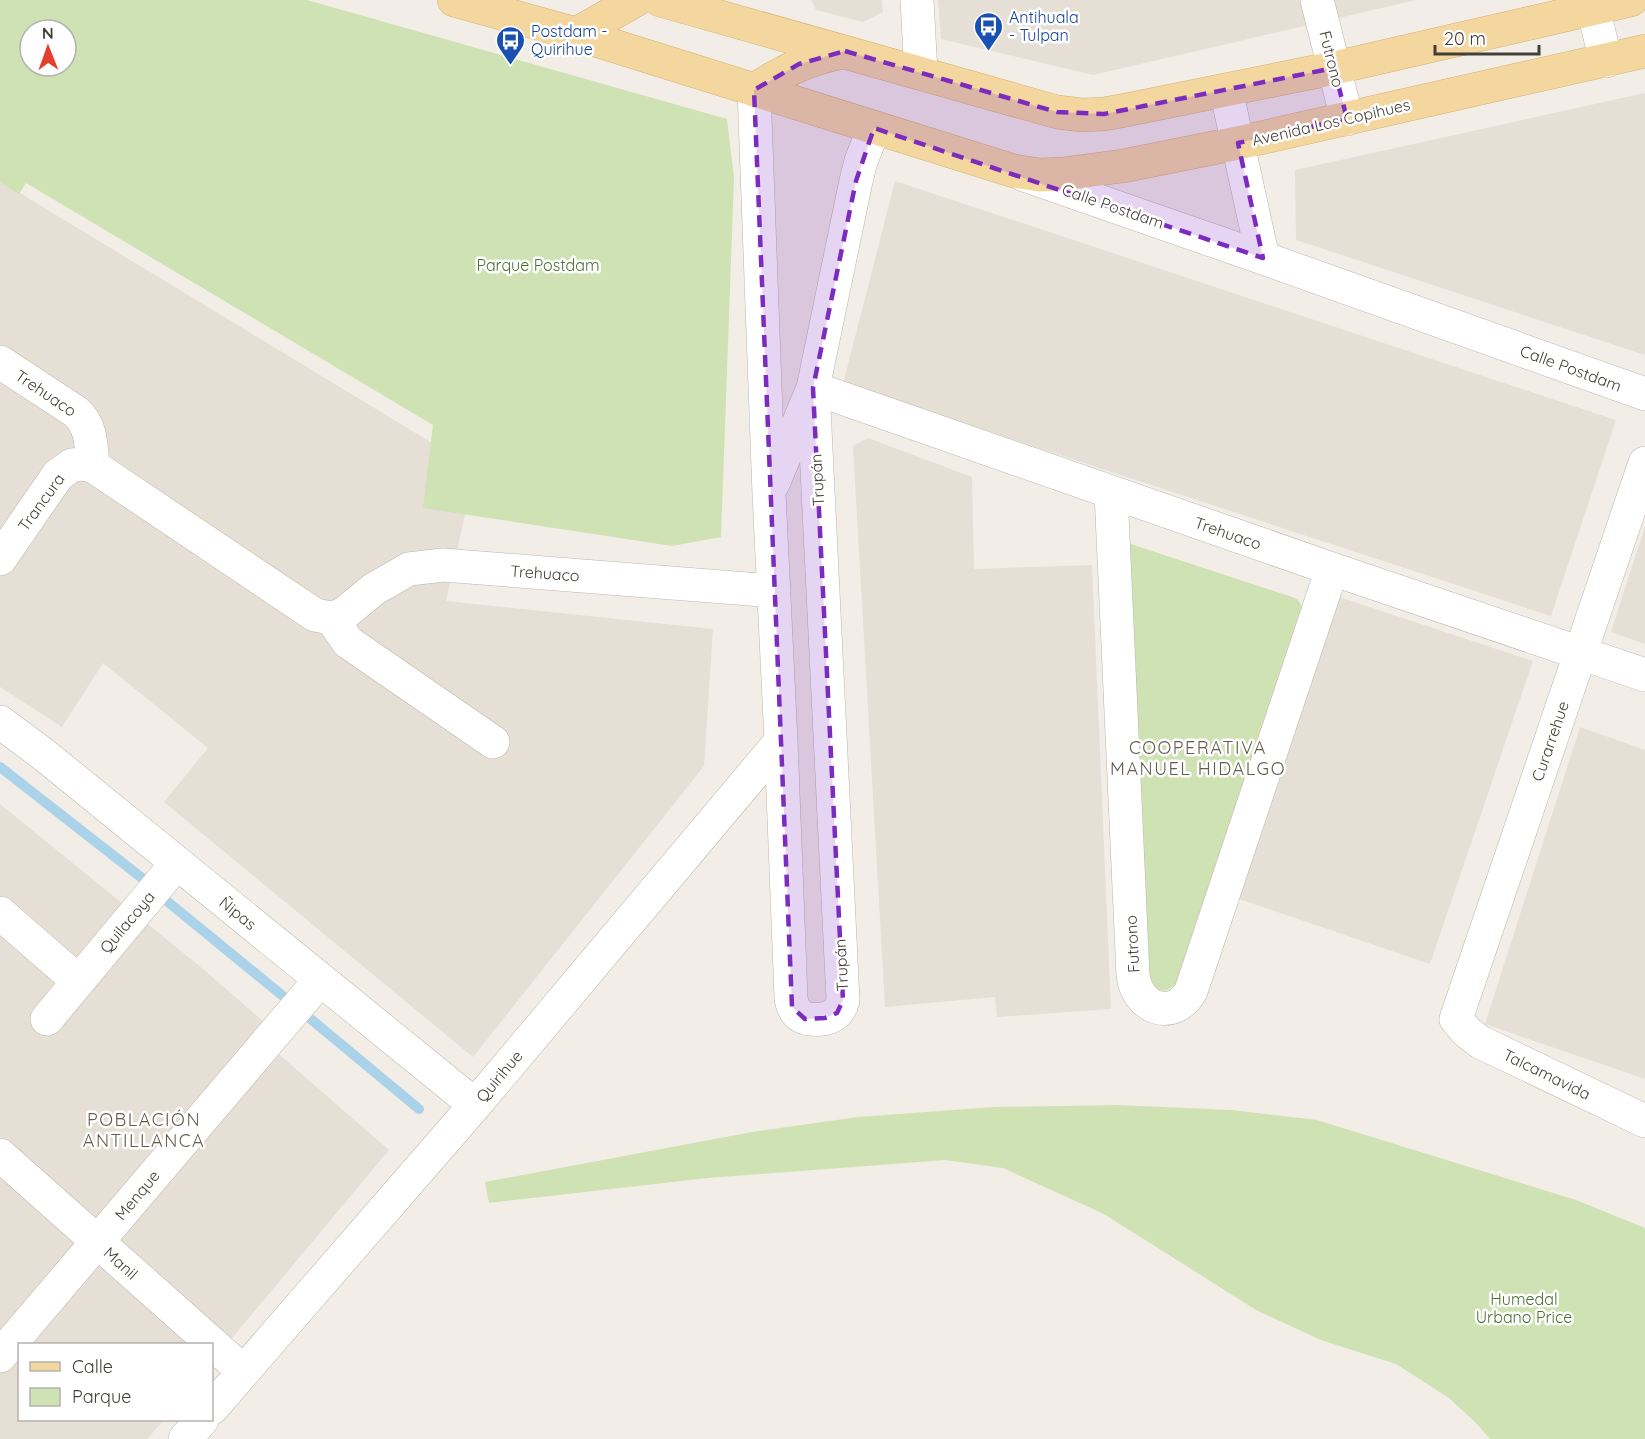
<svg xmlns="http://www.w3.org/2000/svg" width="1645" height="1439" font-family="Quicksand,sans-serif">
<style>
.residential{fill:#e5dfd6}
.green{fill:#cfe2b4;fill-rule:evenodd}
.lines{fill:none;stroke-linecap:round;stroke-linejoin:round}
.stream{stroke:#aad2e8;stroke-width:10}
.minor-casing{stroke:#bcb5ab;stroke-width:34}
.major-casing{stroke:#d6b270;stroke-width:34}
.minor{stroke:#fff;stroke-width:33}
.major{stroke:#f3d79f;stroke-width:33}
.marked{fill:#7b2cbf;fill-opacity:0.2;stroke:#7b2cbf;stroke-width:4.5;stroke-dasharray:12 8;stroke-linejoin:round}
.labels{text-anchor:middle;dominant-baseline:central;stroke-width:5;stroke-linejoin:round;paint-order:stroke}
.transit-label{font-size:16px;fill:#164399;stroke:#fff;text-anchor:start}
.street-label{font-size:16px;fill:#443e37;stroke:#fff}
.park-label{font-size:16px;fill:#4b6f30;stroke:#fff}
.neighbourhood-label{font-size:18px;letter-spacing:1.5px;fill:#655b4f;stroke:#fff}
</style>
<rect width="100%" height="100%" fill="#f2eee7"/>
<!-- residential -->
<path class="residential" d="M811 0H882L883 12 863 22 816 10Z
M938 0H1416L1093 75 941 39Z
M1645 93V355L1296 240 1295 170Z
M0 181 475 469 446 601 713 629 704 766 473 1057 164 802 208 748 103 663 62 727 0 687Z
M895 181 1616 420 1551 616 843 384Z
M868 438 972 477 974 569 1092 565 1111 1009 997 1017 995 997 885 1007 853 446Z
M1645 526V644L1611 632Z
M1333 595 1533 661 1430 964 1236 898Z
M1580 727 1645 750V1079L1485 1024Z
M0 804 203 969 263 1021 253 1032 389 1150 212 1362V1344H20V1420H164L147 1439H0Z"/>
<!-- green -->
<path class="green" d="M0 0H307L727 119 734 178 721 537 672 546 423 508 433 425 26 183 19 194 0 182ZM30 30H66V66H30Z
M1131 544 1295 598 1298 600 1302 607 1179 980C1169 992 1160 996 1150 981L1128 545Z
M1118 1105 1231 1110 1317 1120 1576 1200 1645 1228V1439H1490L1477 1424 1449 1398 1396 1364 1321 1340 1256 1310 1104 1214 1003 1168 945 1160 708 1178 489 1203 485 1182 752 1132 858 1117 994 1107Z"/>
<g class="lines">
<!-- stream -->
<path class="stream" d="M0 767 142 878
M168 902 283 996
M307 1016 419 1109"/>
<defs>
<path id="minor" d="M917 0 921 73
M1317 0 1347 119
M1591 0 1606 61
M754 90 769 494 781 741 791 998C794 1016 804 1021 823 1019 827 1018 833 1017 836 1013 840 1010 842 1005 843 1000L813 388 1332 569 1645 675
M1226 90 1263 258
M1024 175 1263 258 1645 394
M0 362 76 412C92 426 91 446 93 466
M1645 463 1456 1019 1467 1032 1480 1042 1645 1121
M773 484 813 388 856 181 861 161 874 128
M1111 492 1133 975C1137 1009 1173 1022 1191 991L1332 569
M0 559 58 475 72 465 82 464 93 466 315 615 331 618 339 616 346 612 374 589 409 569 443 565 774 591
M331 618 348 642 358 649 493 742
M0 722 43 754 475 1105
M0 913 78 981
M47 1019 176 864
M0 1155 243 1371
M0 1356 320 980
M212 1408 475 1105 781 741
M185 1439 202 1420"/>
<path id="major" d="M454 0 576 34 1014 171 1040 175 1062 174 1123 166 1238 143 1645 51
M660 0 1057 112 1082 115 1104 114 1126 110 1334 68 1631 0
M576 34 636 0
M754 90C783 71 810 58 844 52"/>
</defs>
<!-- minor casing -->
<use href="#minor" class="minor-casing"/>
<!-- major casing -->
<use href="#major" class="major-casing"/>
<!-- minor -->
<use href="#minor" class="minor"/>
<!-- major -->
<use href="#major" class="major"/>
</g>
<!-- marked area -->
<path class="marked" d="M845 51 1057 112 1104 114 1334 68 1347 119 1238 143 1263 258 874 128 856 181 813 388 843 1000 837 1013 825 1018 805 1019 792 1007 754 90 799 64Z"/>
<!-- icons -->
<defs>
<symbol id="bus-pin" viewBox="-11 -11 22 30"><path d="M0 17L-7.5 6A9.5 9.5 0 1 1 7.5 6Z" fill="#1a4fb4" stroke="#fff"/><path d="M-5-6H5V4H4V6H2V4H-2V6H-4V4H-5ZM-3.5-4V0h7V-4ZM-3.5 1.2v1.5H-2V1.2ZM2 1.2v1.5H3.5V1.2Z" fill="#fff"/></symbol>
</defs>
<g fill-rule="evenodd">
<use href="#bus-pin" x="972" y="10" width="33" height="45"/>
<use href="#bus-pin" x="494" y="24" width="33" height="45"/>
</g>
<g class="labels">
<!-- transit labels -->
<g class="transit-label">
<text x="1009" y="17">Antihuala<tspan x="1009" dy="18">- Tulpan</tspan></text>
<text x="531" y="31">Postdam -<tspan x="531" dy="18">Quirihue</tspan></text>
</g>
<!-- street labels -->
<g class="street-label">
<text transform="translate(1332 59) rotate(76)">Futrono</text>
<text transform="translate(1331 122) rotate(-13)">Avenida Los Copihues</text>
<text transform="translate(1113 206) rotate(19)">Calle Postdam</text>
<text transform="translate(1571 368) rotate(20)">Calle Postdam</text>
<text transform="translate(46 393) rotate(34)">Trehuaco</text>
<text transform="translate(817 480) rotate(-93)">Trupán</text>
<text transform="translate(41 502) rotate(-54)">Trancura</text>
<text transform="translate(1228 533) rotate(19)">Trehuaco</text>
<text transform="translate(545 573) rotate(4)">Trehuaco</text>
<text transform="translate(1550 741) rotate(-71)">Curarrehue</text>
<text transform="translate(238 913) rotate(39)">Ñipas</text>
<text transform="translate(127 922) rotate(-50)">Quilacoya</text>
<text transform="translate(1132 944) rotate(-93)">Futrono</text>
<text transform="translate(841 965) rotate(-93)">Trupán</text>
<text transform="translate(1547 1074) rotate(26)">Talcamavida</text>
<text transform="translate(499 1076) rotate(-50)">Quirihue</text>
<text transform="translate(137 1195) rotate(-50)">Menque</text>
<text transform="translate(121 1263) rotate(42)">Manil</text>
</g>
<!-- park labels -->
<g class="park-label">
<text x="538" y="265">Parque Postdam</text>
<text x="1524" y="1299">Humedal<tspan x="1524" dy="18">Urbano Price</tspan></text>
</g>
<!-- neighbourhood labels -->
<g class="neighbourhood-label">
<text x="1198" y="747">COOPERATIVA<tspan x="1198" dy="21">MANUEL HIDALGO</tspan></text>
<text x="144" y="1119">POBLACIÓN<tspan x="144" dy="21">ANTILLANCA</tspan></text>
</g>
</g>
<!-- legend -->
<rect x="18" y="1343" width="195" height="78" fill="#ffffff" stroke="#b4b2af" stroke-width="1.5"/>
<rect x="30" y="1362" width="30" height="9" fill="#f3d79f" stroke="#b4b2af" stroke-width="1.5"/>
<text x="72" y="1373" font-size="18" fill="#443e37">Calle</text>
<rect x="30" y="1388" width="30" height="18" fill="#cfe2b4" stroke="#b4b2af" stroke-width="1.5"/>
<text x="72" y="1403" font-size="18" fill="#443e37">Parque</text>
<!-- north arrow -->
<g transform="translate(48 48) rotate(359)"><circle r="28" fill="#ffffff" stroke="#b4b2af" stroke-width="1.5"/>
<path d="M0-4.5L10 22L0 15L-10 22Z" fill="#e23f2d"/>
<text y="-9" font-size="16" font-weight="bold" text-anchor="middle" fill="#443e37">N</text>
</g>
<!-- scale -->
<path d="M1435 45v9h104v-9" fill="none" stroke="#443e37" stroke-width="3"/>
<text x="1444" y="45" font-size="18" fill="#443e37" stroke="#ffffff" stroke-width="4.5" paint-order="stroke">20 m</text>
</svg>
